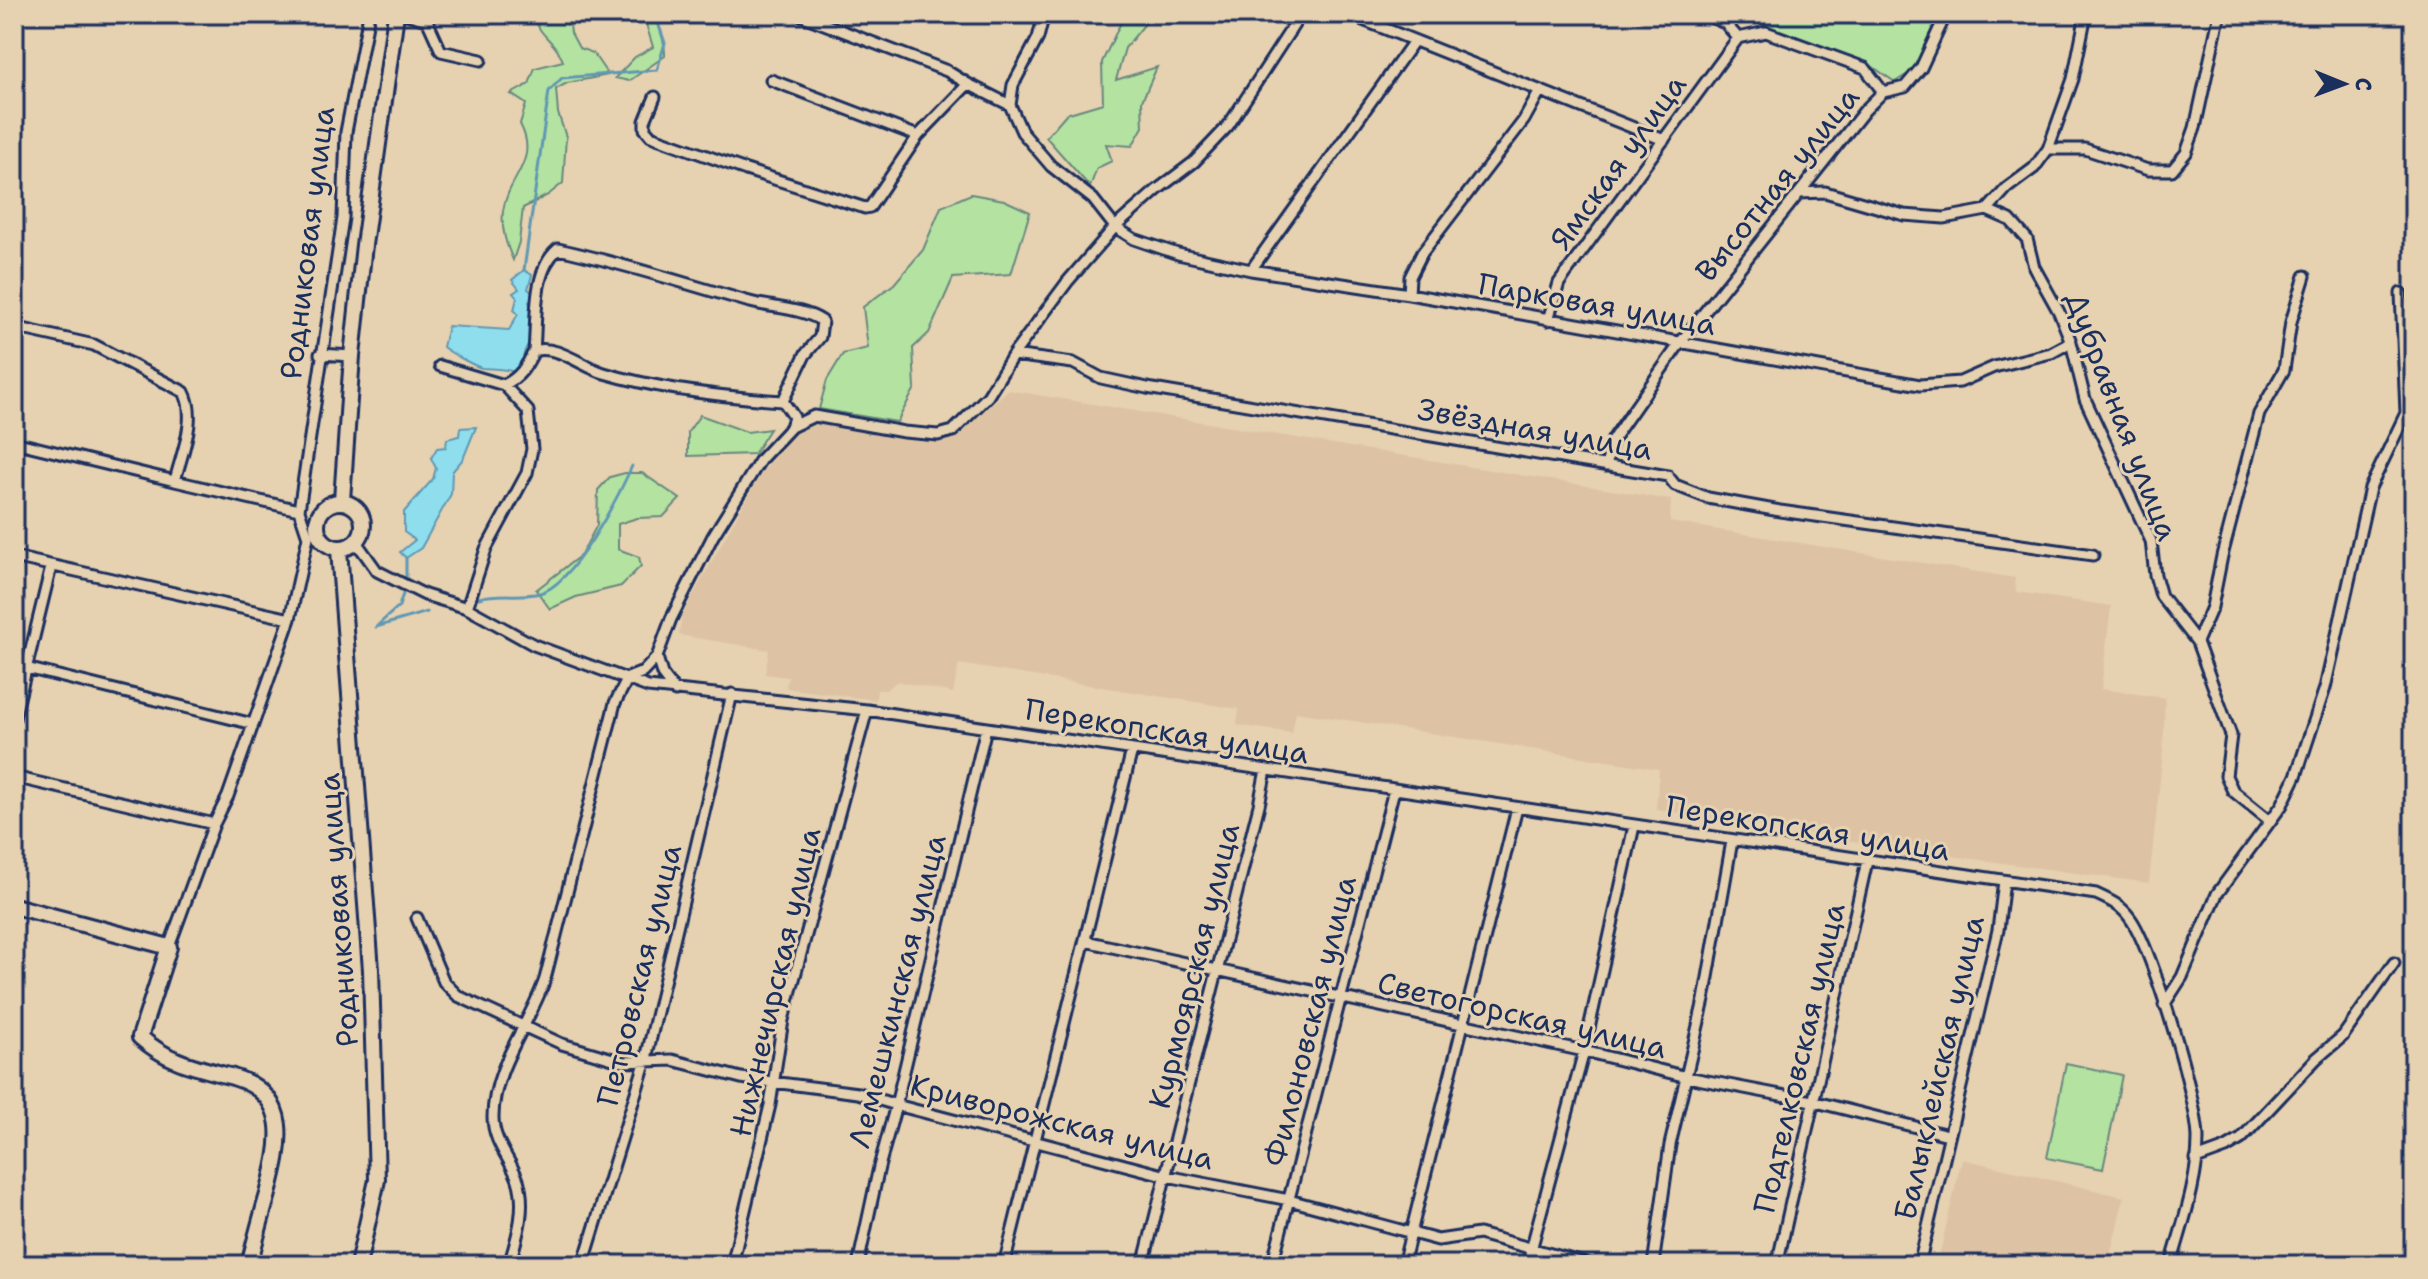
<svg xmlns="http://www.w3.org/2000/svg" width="2428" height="1279" font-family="'Shantell Sans',sans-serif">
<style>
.built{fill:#ddc3a3}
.green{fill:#b4e2a0;stroke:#68887f;stroke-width:2}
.water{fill:#8fdeed;stroke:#6198b4;stroke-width:2}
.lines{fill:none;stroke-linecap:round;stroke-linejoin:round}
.stream{stroke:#6198b4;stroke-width:3}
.street-casing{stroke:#1b2f5e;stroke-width:15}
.secondary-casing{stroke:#1b2f5e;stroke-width:20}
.street{stroke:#e6d1b0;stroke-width:9}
.secondary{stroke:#e6d1b0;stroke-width:14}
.labels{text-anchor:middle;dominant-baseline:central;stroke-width:6;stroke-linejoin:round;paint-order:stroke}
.street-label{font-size:30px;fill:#1b2f5e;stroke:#e6d1b0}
</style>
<rect width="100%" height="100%" fill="#e6d1b0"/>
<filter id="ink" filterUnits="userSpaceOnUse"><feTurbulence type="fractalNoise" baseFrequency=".0125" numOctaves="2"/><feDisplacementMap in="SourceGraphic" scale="16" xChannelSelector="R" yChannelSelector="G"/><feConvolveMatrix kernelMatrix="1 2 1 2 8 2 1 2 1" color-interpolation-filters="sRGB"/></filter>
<g filter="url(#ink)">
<!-- built -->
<path class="built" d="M1008 390 1671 500 1670 522 2015 578 2016 592 2111 606 2101 689 2165 698 2163 751 2149 883 1894 848 1656 809 1659 769 1296 712 1292 733 1237 725 1239 709 959 664 953 693 897 681 886 690H877L876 700 786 688 788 677 765 674 769 650 679 635 682 615 758 478 797 427 807 421H822L920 440H942L960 432Z
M1962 1159 2124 1197 2108 1265H1937Z"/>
<!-- green -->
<path class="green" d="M533 14 569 16 571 33 579 48 593 53 608 75 567 83 556 89 558 113 566 137 563 183 548 195 523 208 519 242 513 260C506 244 501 229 503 211 508 176 540 162 520 124L526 104 511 94 529 84 535 68 563 61C555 39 540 39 533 14Z
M643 14H656C658 29 666 40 665 56L629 81 615 78 635 57 653 47Z
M1125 14H1153L1125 48 1116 80 1157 67 1142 101 1143 127 1132 146 1106 144 1112 161 1097 168 1090 187 1046 137 1066 114 1103 103 1102 62Z
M1736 14H1939L1917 68 1895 82 1870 65Z
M971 194 1004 200 1030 212 1011 274 953 278 929 333 913 348 915 388 897 422 819 409 827 380 843 354 868 348 863 307 894 284 923 250 941 207Z
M700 415 747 432 770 429 754 454 688 456V432Z
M625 473H642L680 499 663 517 637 518 618 524V549L639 557 641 566 621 586 576 597 550 609 536 590 581 555 597 525 598 490 610 477Z
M2066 1063 2122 1075 2103 1169 2047 1158Z"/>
<!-- water -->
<path class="water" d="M524 270 532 275 528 289 537 296 529 302C533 312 535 324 532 335 529 346 522 350 524 361L514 372C504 368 493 369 482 368 476 367 449 352 443 347L448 326 509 330 518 314 514 310 517 298 513 293 519 289 512 280Z
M476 427 463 459 452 472 451 494 421 548 406 558 400 552 415 540 404 532V512L433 479 436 468 431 458 437 448 446 447 447 439 459 436 460 428Z"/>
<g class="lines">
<!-- stream -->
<path class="stream" d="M524 270 549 91 562 78 657 70 665 43 655 14
M406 558V579
M479 598C499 592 520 598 540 593 574 584 618 497 632 466
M378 625 399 606 404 591
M376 627 427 612"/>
<defs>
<path id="street" d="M406 14 427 20 441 51 481 60
M798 14 947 71 968 84
M1301 14 1228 126 1194 162 1157 190 1115 227 1134 239 1178 254 1251 270 1409 294 1920 385 1960 382 1994 367 2051 353 2071 342
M1348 14 1664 140
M1704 14 1725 23 1738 38 1766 32 1865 68 1883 92
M771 80 918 136
M1883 92 1905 87 1921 68 1946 14
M655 97 645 121V129L651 136 746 170 865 208 870 207 918 136 968 84 1010 105
M2048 149H2085L2148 170H2172L2186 153 2195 128 2218 22 2222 14
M1799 193 1825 192 1904 215 1944 218 1987 210 2010 220 2027 239 2034 267 2059 312 2071 342 2085 399 2151 541 2155 575 2161 596 2197 642 2231 735 2226 776 2233 791 2269 820
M1987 210 2007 188 2034 168 2048 149 2073 79 2086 14
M1251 270 1414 41
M1409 294 1410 277 1422 253 1524 120 1540 91
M1548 320 1559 283 1738 38
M14 327 94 345 184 392C198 418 181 455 175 481L299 510
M320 354 352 356
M1013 355 1073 363 1101 378 1147 388 1668 476 1675 485 1708 498 1780 511 2093 555
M440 366 504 385 528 411 532 449 527 473 486 549 467 608
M504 385C520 377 526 367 534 351 555 343 583 367 604 373 662 390 723 397 783 401
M791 427 814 416 904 432 938 435 953 431 988 396 1013 355 1068 281 1115 227 1093 199 1051 166 1022 132 1010 105 1013 85 1038 38 1044 14
M14 442 175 481
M1606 466 1613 439 1680 343 1865 110 1883 92
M357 543 377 571 425 595 467 608 534 645 648 687 867 710 2096 894C2109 900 2121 905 2130 918 2152 947 2198 1102 2198 1139 2198 1181 2182 1225 2171 1265
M14 557 290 619
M2197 642 2212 607 2222 556 2259 414 2284 370 2291 322 2305 276
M657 657 662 674 675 691
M14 665 253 724
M14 719 51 567
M14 777 214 824
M417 918 444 982 458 996 562 1044 623 1062 672 1060 741 1078 858 1093 896 1105 1167 1176 1289 1200 1438 1240 1479 1234 1591 1265
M1085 941 1584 1051 1687 1077 1812 1101 1948 1135
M169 947 214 824 228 796 290 619 308 537 299 510 343 218 346 132 369 14
M2164 1005 2182 977 2217 894 2282 805 2296 776 2325 688 2370 488 2406 413 2401 293
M2196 1159 2226 1148 2241 1139 2316 1059 2343 1036 2394 963
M509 1265C517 1238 527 1208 518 1180 510 1158 493 1142 493 1117 493 1067 530 1024 545 979L615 703 628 678 643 672 657 657 671 619 713 536 761 459 791 427 794 417 783 401 805 355 820 337 822 321C802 308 773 308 750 302 686 284 623 263 558 249 532 271 537 319 534 351
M583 1265 645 1063 732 694
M732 1265 770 1105 783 1020 867 710
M858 1265 879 1167 896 1105 986 728
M1004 1265 1132 750
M1143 1265 1259 805 1266 770
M1272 1265 1394 790
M1403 1265 1517 808
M1527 1265 1584 1051 1634 826
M1653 1265 1670 1145 1704 1000 1732 841
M1777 1265 1867 861
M1919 1265 1998 930 2004 881"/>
<path id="secondary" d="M342 500 352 356 364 245 396 14
M317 525a23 23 0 1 1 46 0a23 23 0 1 1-46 0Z
M339 550 371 970 377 1180 358 1265
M14 906 169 947 140 1037C169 1063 196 1067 233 1077 294 1095 280 1147 268 1194 261 1218 255 1241 249 1265"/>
</defs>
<!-- street casing -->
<use href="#street" class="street-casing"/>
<!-- secondary casing -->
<use href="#secondary" class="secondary-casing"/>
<!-- street -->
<use href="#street" class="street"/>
<!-- secondary -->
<use href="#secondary" class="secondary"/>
</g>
</g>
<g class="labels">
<!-- street labels -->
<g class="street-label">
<text transform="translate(1618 162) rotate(-54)">Ямская улица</text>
<text transform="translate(1777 184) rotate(-51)">Высотная улица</text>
<text transform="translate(307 243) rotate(-83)">Родниковая улица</text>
<text transform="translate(1597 304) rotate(10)">Парковая улица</text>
<text transform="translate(2122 416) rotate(69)">Дубравная улица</text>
<text transform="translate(1535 429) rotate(10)">Звёздная улица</text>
<text transform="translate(1167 731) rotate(9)">Перекопская улица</text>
<text transform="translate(1808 828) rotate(9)">Перекопская улица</text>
<text transform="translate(338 910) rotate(-94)">Родниковая улица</text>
<text transform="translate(1194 966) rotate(-76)">Курмоярская улица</text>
<text transform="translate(639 975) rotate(-76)">Петровская улица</text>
<text transform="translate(775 982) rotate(-77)">Нижнечирская улица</text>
<text transform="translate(897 991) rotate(-76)">Лемешкинская улица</text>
<text transform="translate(1522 1015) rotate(13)">Светогорская улица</text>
<text transform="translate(1310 1021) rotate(-76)">Филоновская улица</text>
<text transform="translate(1799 1058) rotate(-77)">Подтелковская улица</text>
<text transform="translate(1939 1068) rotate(-77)">Балыклейская улица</text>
<text transform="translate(1062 1122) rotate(14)">Криворожская улица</text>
</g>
</g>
<!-- margin -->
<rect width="2428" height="1279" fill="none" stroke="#e6d1b0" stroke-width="48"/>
<rect x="24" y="24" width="2380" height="1231" fill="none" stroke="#1b2f5e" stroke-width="3" filter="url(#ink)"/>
<!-- north arrow -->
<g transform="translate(2344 84) rotate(91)" stroke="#e6d1b0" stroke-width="6" paint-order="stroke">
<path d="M0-6L14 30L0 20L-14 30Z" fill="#1b2f5e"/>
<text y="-12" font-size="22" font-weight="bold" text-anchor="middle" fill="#1b2f5e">С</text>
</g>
</svg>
